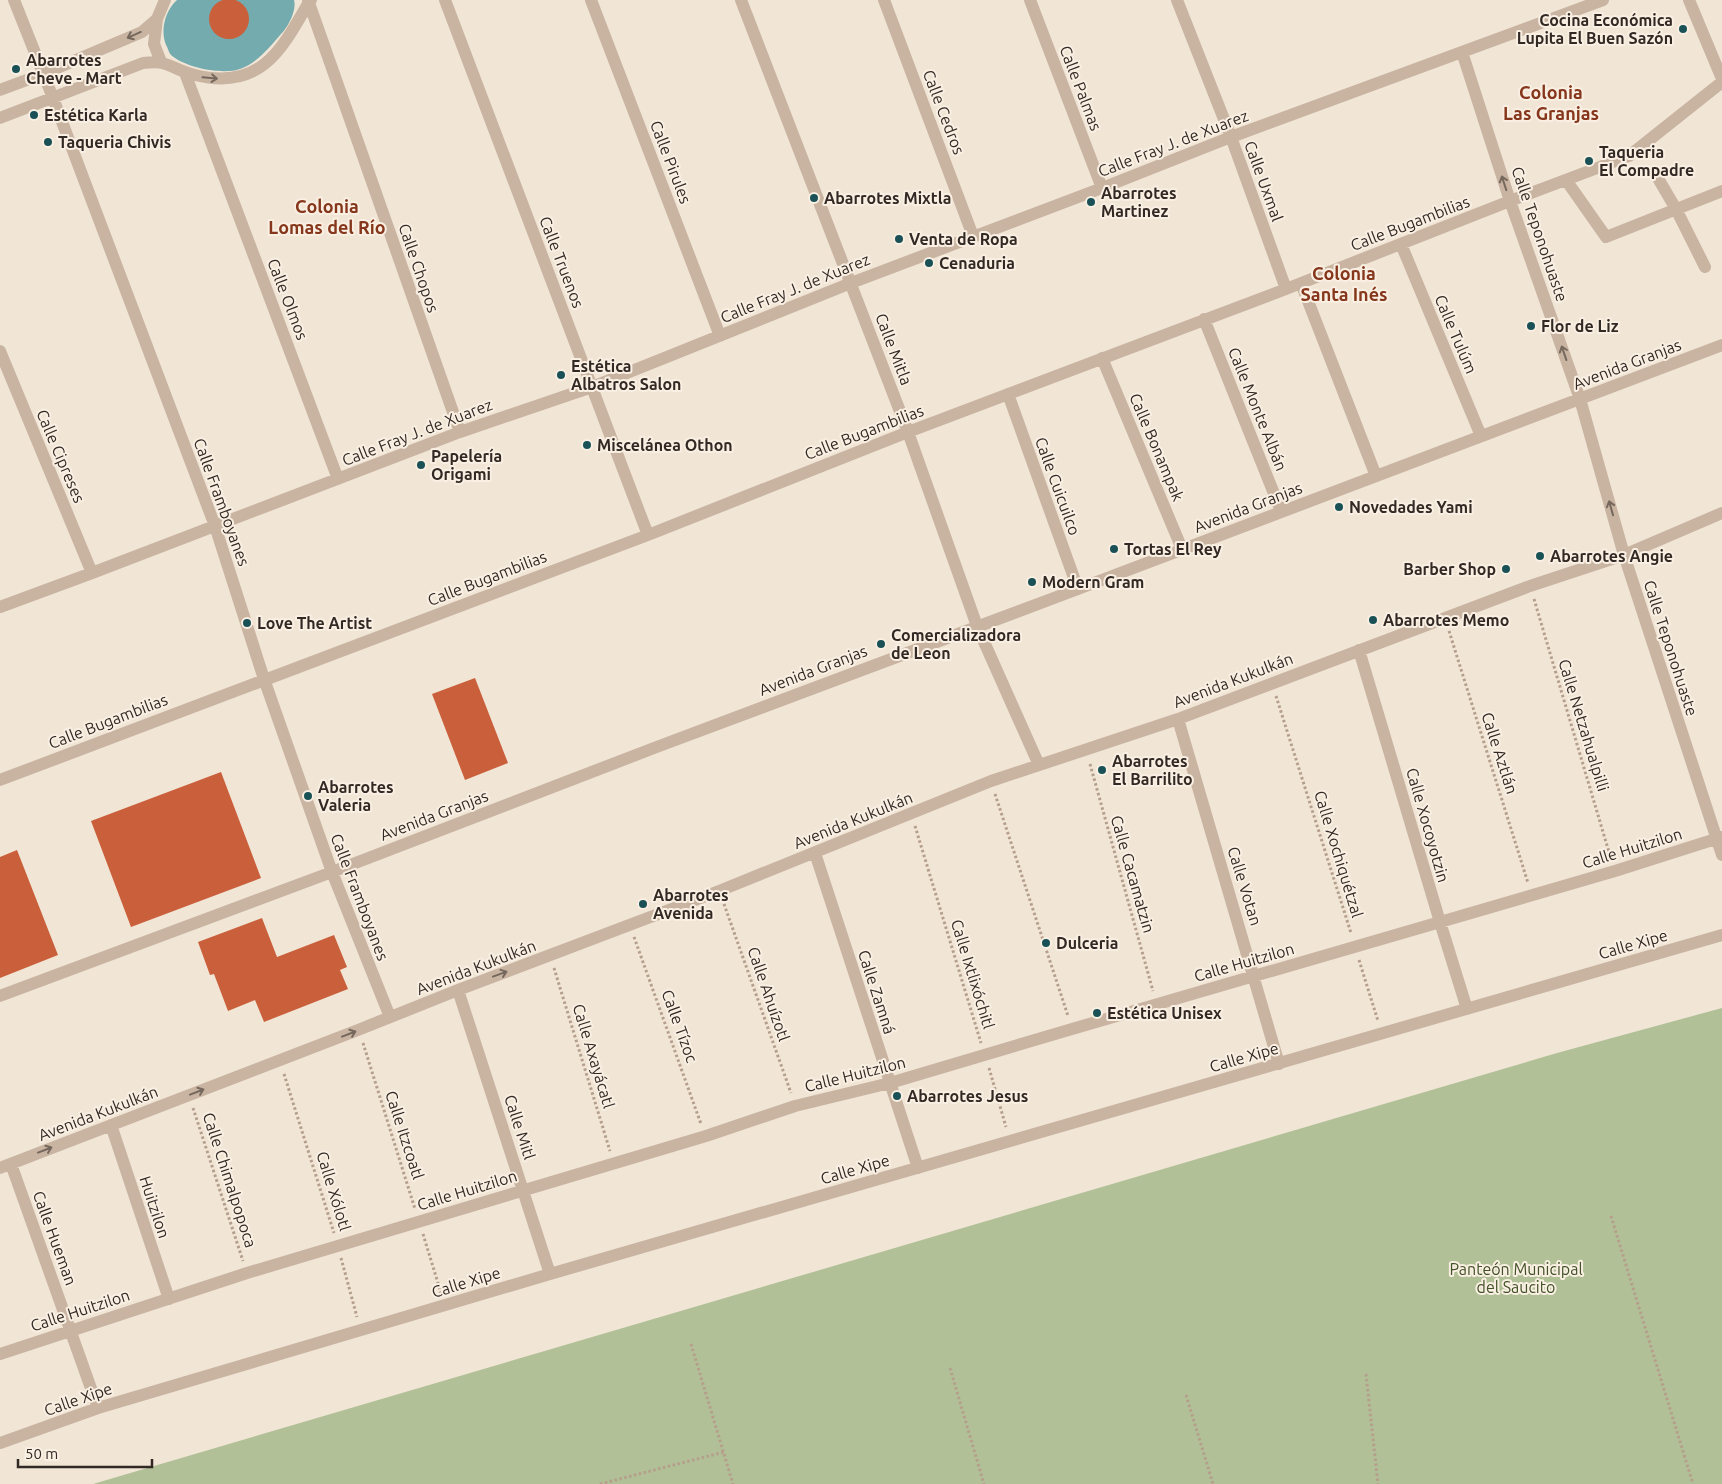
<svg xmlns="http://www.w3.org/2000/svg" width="1722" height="1484" font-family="Ubuntu,sans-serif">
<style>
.green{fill:#b1c096}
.water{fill:#74abaf}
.building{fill:#ca603b}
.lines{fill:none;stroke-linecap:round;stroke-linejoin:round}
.path{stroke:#b59e8c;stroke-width:3;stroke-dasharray:2.5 2.5;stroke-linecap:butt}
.minor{stroke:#c9b4a2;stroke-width:12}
.oneway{stroke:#76685d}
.poi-dot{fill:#195156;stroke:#f9efe2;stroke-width:2}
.labels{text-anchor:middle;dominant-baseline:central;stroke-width:4;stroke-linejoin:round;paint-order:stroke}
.poi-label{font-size:16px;font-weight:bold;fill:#332924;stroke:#f9efe2;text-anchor:start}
.street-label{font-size:16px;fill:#332924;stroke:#f9efe2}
.park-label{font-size:16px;fill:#425228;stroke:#f9efe2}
.neighbourhood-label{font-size:18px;font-weight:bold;fill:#85361b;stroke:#f9efe2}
</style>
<rect width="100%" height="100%" fill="#f1e5d6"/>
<!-- green -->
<path class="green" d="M1722 1008V1484H93L1557 1053Z"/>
<!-- water -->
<path class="water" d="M177 0H294C297 10 288 27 281 34 270 47 257 63 240 69 223 75 186 68 171 55 169 53 168 48 166 45 160 30 165 11 177 0Z"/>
<!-- building -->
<path class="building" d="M209 19a20 20 0 1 1 40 0a20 20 0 1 1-40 0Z
M475 678 508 763 465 780 432 694Z
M221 772 261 878 131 927 91 821Z
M17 850 58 955 0 978V857Z
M262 918 277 957 334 935 347 967 340 970 348 989 264 1022 255 1000 228 1011 214 974 210 975 198 942Z"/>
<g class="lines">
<!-- path -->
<path class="path" d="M1534 599 1611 859
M1449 631 1528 883
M1276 696 1351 933
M1090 764 1153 991
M995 794 1068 1016
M915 826 981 1043
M724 904 791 1093
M634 937 701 1124
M1359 960 1378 1021
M554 968 610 1151
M363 1043 415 1209
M989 1068 1006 1127
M284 1074 334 1233
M193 1108 243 1261
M1611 1216 1693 1484
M423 1234 441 1293
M341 1258 357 1317
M691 1344 733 1484
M950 1368 984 1484
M1366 1374 1378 1484
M1186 1395 1213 1484
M600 1484 724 1452"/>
<!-- minor -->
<path class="minor" d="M14 0 53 98 215 526 264 679 332 872 390 1017
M308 0 460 432
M445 0 648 535
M591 0 720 336
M741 0 908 432 977 626 1039 765
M884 0 973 236
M1030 0 1102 188
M1177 0 1231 137 1286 289
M1689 0 1722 79
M157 19 154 44 161 62
M1462 52 1510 201 1580 399 1624 555 1722 855
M185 73 338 479
M0 90 43 74 142 32 157 19 165 0
M0 118 143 63C149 63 156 61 162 63 174 66 183 73 195 75 260 91 281 51 309 2L311 0
M1566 180 1606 237 1722 191
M1659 180 1676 209 1705 267
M1401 244 1481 436
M1301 283 1376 476
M1204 319 1281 511
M0 351 92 573
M1102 358 1182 549
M1008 394 1078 589
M0 607 92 573 460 432 592 387 851 283 1102 188 1231 137 1603 0
M1359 650 1440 922 1467 1009
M1178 719 1279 1064
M0 780 648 535 908 432 1286 289 1510 201 1629 156 1722 82
M815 853 918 1168
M458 990 550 1274
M0 996 332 872 654 748 1078 589 1722 345
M111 1125 169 1299
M11 1164 98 1408
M0 1168 358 1030 458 990 719 891 991 781 1178 719 1530 586 1624 555 1722 513
M0 1354 247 1273 706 1136 795 1106 890 1083 1072 1029 1615 871 1722 837
M0 1443 98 1408 550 1274 1722 935"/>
</g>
<!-- one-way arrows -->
<defs><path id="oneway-shaft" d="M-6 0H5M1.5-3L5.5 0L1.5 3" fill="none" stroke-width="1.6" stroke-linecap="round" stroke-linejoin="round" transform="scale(1.25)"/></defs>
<g class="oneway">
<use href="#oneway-shaft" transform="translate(134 35) rotate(156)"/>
<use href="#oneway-shaft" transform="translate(210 78) rotate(5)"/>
<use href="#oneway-shaft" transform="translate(1504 183) rotate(-108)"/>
<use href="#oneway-shaft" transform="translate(1564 353) rotate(-109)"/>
<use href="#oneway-shaft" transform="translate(1611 508) rotate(-106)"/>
<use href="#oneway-shaft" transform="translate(500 974) rotate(-20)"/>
<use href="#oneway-shaft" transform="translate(349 1034) rotate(-21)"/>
<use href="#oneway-shaft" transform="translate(197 1092) rotate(-21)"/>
<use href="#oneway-shaft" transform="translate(45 1150) rotate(-21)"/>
</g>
<!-- markers -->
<g class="poi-dot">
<circle cx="1683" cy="29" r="5"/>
<circle cx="16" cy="69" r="5"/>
<circle cx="34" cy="115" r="5"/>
<circle cx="48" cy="142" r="5"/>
<circle cx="1589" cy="161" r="5"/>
<circle cx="814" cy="198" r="5"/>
<circle cx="1091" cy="202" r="5"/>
<circle cx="899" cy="239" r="5"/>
<circle cx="929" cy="263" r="5"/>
<circle cx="1531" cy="326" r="5"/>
<circle cx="561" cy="375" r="5"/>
<circle cx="587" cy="445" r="5"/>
<circle cx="421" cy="465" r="5"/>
<circle cx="1339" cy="507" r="5"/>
<circle cx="1114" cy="549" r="5"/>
<circle cx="1540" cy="556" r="5"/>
<circle cx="1506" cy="569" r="5"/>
<circle cx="1032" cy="582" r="5"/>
<circle cx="1373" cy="620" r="5"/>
<circle cx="247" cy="623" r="5"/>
<circle cx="881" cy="644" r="5"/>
<circle cx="1102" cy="770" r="5"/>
<circle cx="308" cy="796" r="5"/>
<circle cx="643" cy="904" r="5"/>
<circle cx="1046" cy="943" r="5"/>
<circle cx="1097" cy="1013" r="5"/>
<circle cx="897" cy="1096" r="5"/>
</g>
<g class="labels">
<!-- poi labels -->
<g class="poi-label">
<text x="1673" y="20" text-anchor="end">Cocina Económica<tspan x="1673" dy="18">Lupita El Buen Sazón</tspan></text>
<text x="26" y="60">Abarrotes<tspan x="26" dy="18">Cheve - Mart</tspan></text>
<text x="44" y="115">Estética Karla</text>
<text x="58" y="142">Taqueria Chivis</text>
<text x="1599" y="152">Taqueria<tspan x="1599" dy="18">El Compadre</tspan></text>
<text x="1101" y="193">Abarrotes<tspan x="1101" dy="18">Martinez</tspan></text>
<text x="824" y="198">Abarrotes Mixtla</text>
<text x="909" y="239">Venta de Ropa</text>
<text x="939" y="263">Cenaduria</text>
<text x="1541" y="326">Flor de Liz</text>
<text x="571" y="366">Estética<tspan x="571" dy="18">Albatros Salon</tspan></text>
<text x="597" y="445">Miscelánea Othon</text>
<text x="431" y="456">Papelería<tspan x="431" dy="18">Origami</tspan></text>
<text x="1349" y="507">Novedades Yami</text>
<text x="1124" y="549">Tortas El Rey</text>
<text x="1550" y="556">Abarrotes Angie</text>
<text x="1496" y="569" text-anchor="end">Barber Shop</text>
<text x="1042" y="582">Modern Gram</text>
<text x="1383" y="620">Abarrotes Memo</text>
<text x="257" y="623">Love The Artist</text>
<text x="891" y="635">Comercializadora<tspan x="891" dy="18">de Leon</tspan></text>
<text x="1112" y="761">Abarrotes<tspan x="1112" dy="18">El Barrilito</tspan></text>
<text x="318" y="787">Abarrotes<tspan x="318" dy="18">Valeria</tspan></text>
<text x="653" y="895">Abarrotes<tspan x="653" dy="18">Avenida</tspan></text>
<text x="1056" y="943">Dulceria</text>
<text x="1107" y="1013">Estética Unisex</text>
<text x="907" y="1096">Abarrotes Jesus</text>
</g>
<!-- street labels -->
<g class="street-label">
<text transform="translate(1081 88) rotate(69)">Calle Palmas</text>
<text transform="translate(944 112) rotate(69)">Calle Cedros</text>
<text transform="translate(1173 143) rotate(-21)">Calle Fray J. de Xuarez</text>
<text transform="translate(671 162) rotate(69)">Calle Pirules</text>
<text transform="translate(1264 181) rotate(70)">Calle Uxmal</text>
<text transform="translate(1410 223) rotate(-21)">Calle Bugambilias</text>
<text transform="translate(1540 234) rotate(71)">Calle Teponohuaste</text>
<text transform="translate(562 262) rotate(69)">Calle Truenos</text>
<text transform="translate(419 268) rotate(71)">Calle Chopos</text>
<text transform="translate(795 288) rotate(-22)">Calle Fray J. de Xuarez</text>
<text transform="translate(288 299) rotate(69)">Calle Olmos</text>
<text transform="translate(1456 334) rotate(67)">Calle Tulúm</text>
<text transform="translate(894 349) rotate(69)">Calle Mitla</text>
<text transform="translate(1627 364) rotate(-21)">Avenida Granjas</text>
<text transform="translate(1258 409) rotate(68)">Calle Monte Albán</text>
<text transform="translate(417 432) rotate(-21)">Calle Fray J. de Xuarez</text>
<text transform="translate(864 432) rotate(-21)">Calle Bugambilias</text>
<text transform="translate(1157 447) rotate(67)">Calle Bonampak</text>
<text transform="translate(61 456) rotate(67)">Calle Cipreses</text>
<text transform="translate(1058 486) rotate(70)">Calle Cuicuilco</text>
<text transform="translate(222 502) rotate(70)">Calle Framboyanes</text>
<text transform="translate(1248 507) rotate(-21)">Avenida Granjas</text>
<text transform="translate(487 578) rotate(-21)">Calle Bugambilias</text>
<text transform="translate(1671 648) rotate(72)">Calle Teponohuaste</text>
<text transform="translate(813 670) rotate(-21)">Avenida Granjas</text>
<text transform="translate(1233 680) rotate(-21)">Avenida Kukulkán</text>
<text transform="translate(108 721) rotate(-21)">Calle Bugambilias</text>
<text transform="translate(1584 725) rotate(73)">Calle Netzahualpilli</text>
<text transform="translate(1500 753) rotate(72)">Calle Aztlán</text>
<text transform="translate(434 815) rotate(-21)">Avenida Granjas</text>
<text transform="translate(853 820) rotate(-22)">Avenida Kukulkán</text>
<text transform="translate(1428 825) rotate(74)">Calle Xocoyotzin</text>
<text transform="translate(1632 848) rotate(-17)">Calle Huitzilon</text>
<text transform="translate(1339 854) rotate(73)">Calle Xochiquétzal</text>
<text transform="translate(1133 874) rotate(74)">Calle Cacamatzin</text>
<text transform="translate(1245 886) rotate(73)">Calle Votan</text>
<text transform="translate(360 897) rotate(69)">Calle Framboyanes</text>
<text transform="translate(1633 944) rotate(-16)">Calle Xipe</text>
<text transform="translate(1244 962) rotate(-16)">Calle Huitzilon</text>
<text transform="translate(476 967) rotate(-21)">Avenida Kukulkán</text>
<text transform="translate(973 974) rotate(73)">Calle Ixtlixóchitl</text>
<text transform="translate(877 992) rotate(72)">Calle Zamná</text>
<text transform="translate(769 994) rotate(71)">Calle Ahuízotl</text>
<text transform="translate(680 1026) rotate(70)">Calle Tízoc</text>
<text transform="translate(594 1056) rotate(73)">Calle Axayácatl</text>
<text transform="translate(1244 1057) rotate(-16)">Calle Xipe</text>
<text transform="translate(855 1074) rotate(-14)">Calle Huitzilon</text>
<text transform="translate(98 1113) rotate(-21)">Avenida Kukulkán</text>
<text transform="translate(520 1127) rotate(72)">Calle Mitl</text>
<text transform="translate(405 1135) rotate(72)">Calle Itzcoatl</text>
<text transform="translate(855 1169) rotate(-16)">Calle Xipe</text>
<text transform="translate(230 1180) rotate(72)">Calle Chimalpopoca</text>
<text transform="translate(467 1190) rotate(-17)">Calle Huitzilon</text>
<text transform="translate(334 1191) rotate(73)">Calle Xólotl</text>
<text transform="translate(155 1207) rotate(72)">Huitzilon</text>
<text transform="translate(55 1238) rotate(70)">Calle Hueman</text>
<text transform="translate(466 1282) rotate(-17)">Calle Xipe</text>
<text transform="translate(80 1310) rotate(-18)">Calle Huitzilon</text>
<text transform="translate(78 1399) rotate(-19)">Calle Xipe</text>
</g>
<!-- park labels -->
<g class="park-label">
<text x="1516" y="1269">Panteón Municipal<tspan x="1516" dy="18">del Saucito</tspan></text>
</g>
<!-- neighbourhood labels -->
<g class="neighbourhood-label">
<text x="1551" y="92">Colonia<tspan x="1551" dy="21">Las Granjas</tspan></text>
<text x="327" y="206">Colonia<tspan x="327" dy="21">Lomas del Río</tspan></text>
<text x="1344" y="273">Colonia<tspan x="1344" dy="21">Santa Inés</tspan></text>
</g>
</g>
<!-- scale -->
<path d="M18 1459v8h134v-8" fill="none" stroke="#332924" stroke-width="2.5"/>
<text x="25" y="1459" font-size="15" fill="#332924" stroke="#f9efe2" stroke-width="4" paint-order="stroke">50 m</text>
</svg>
